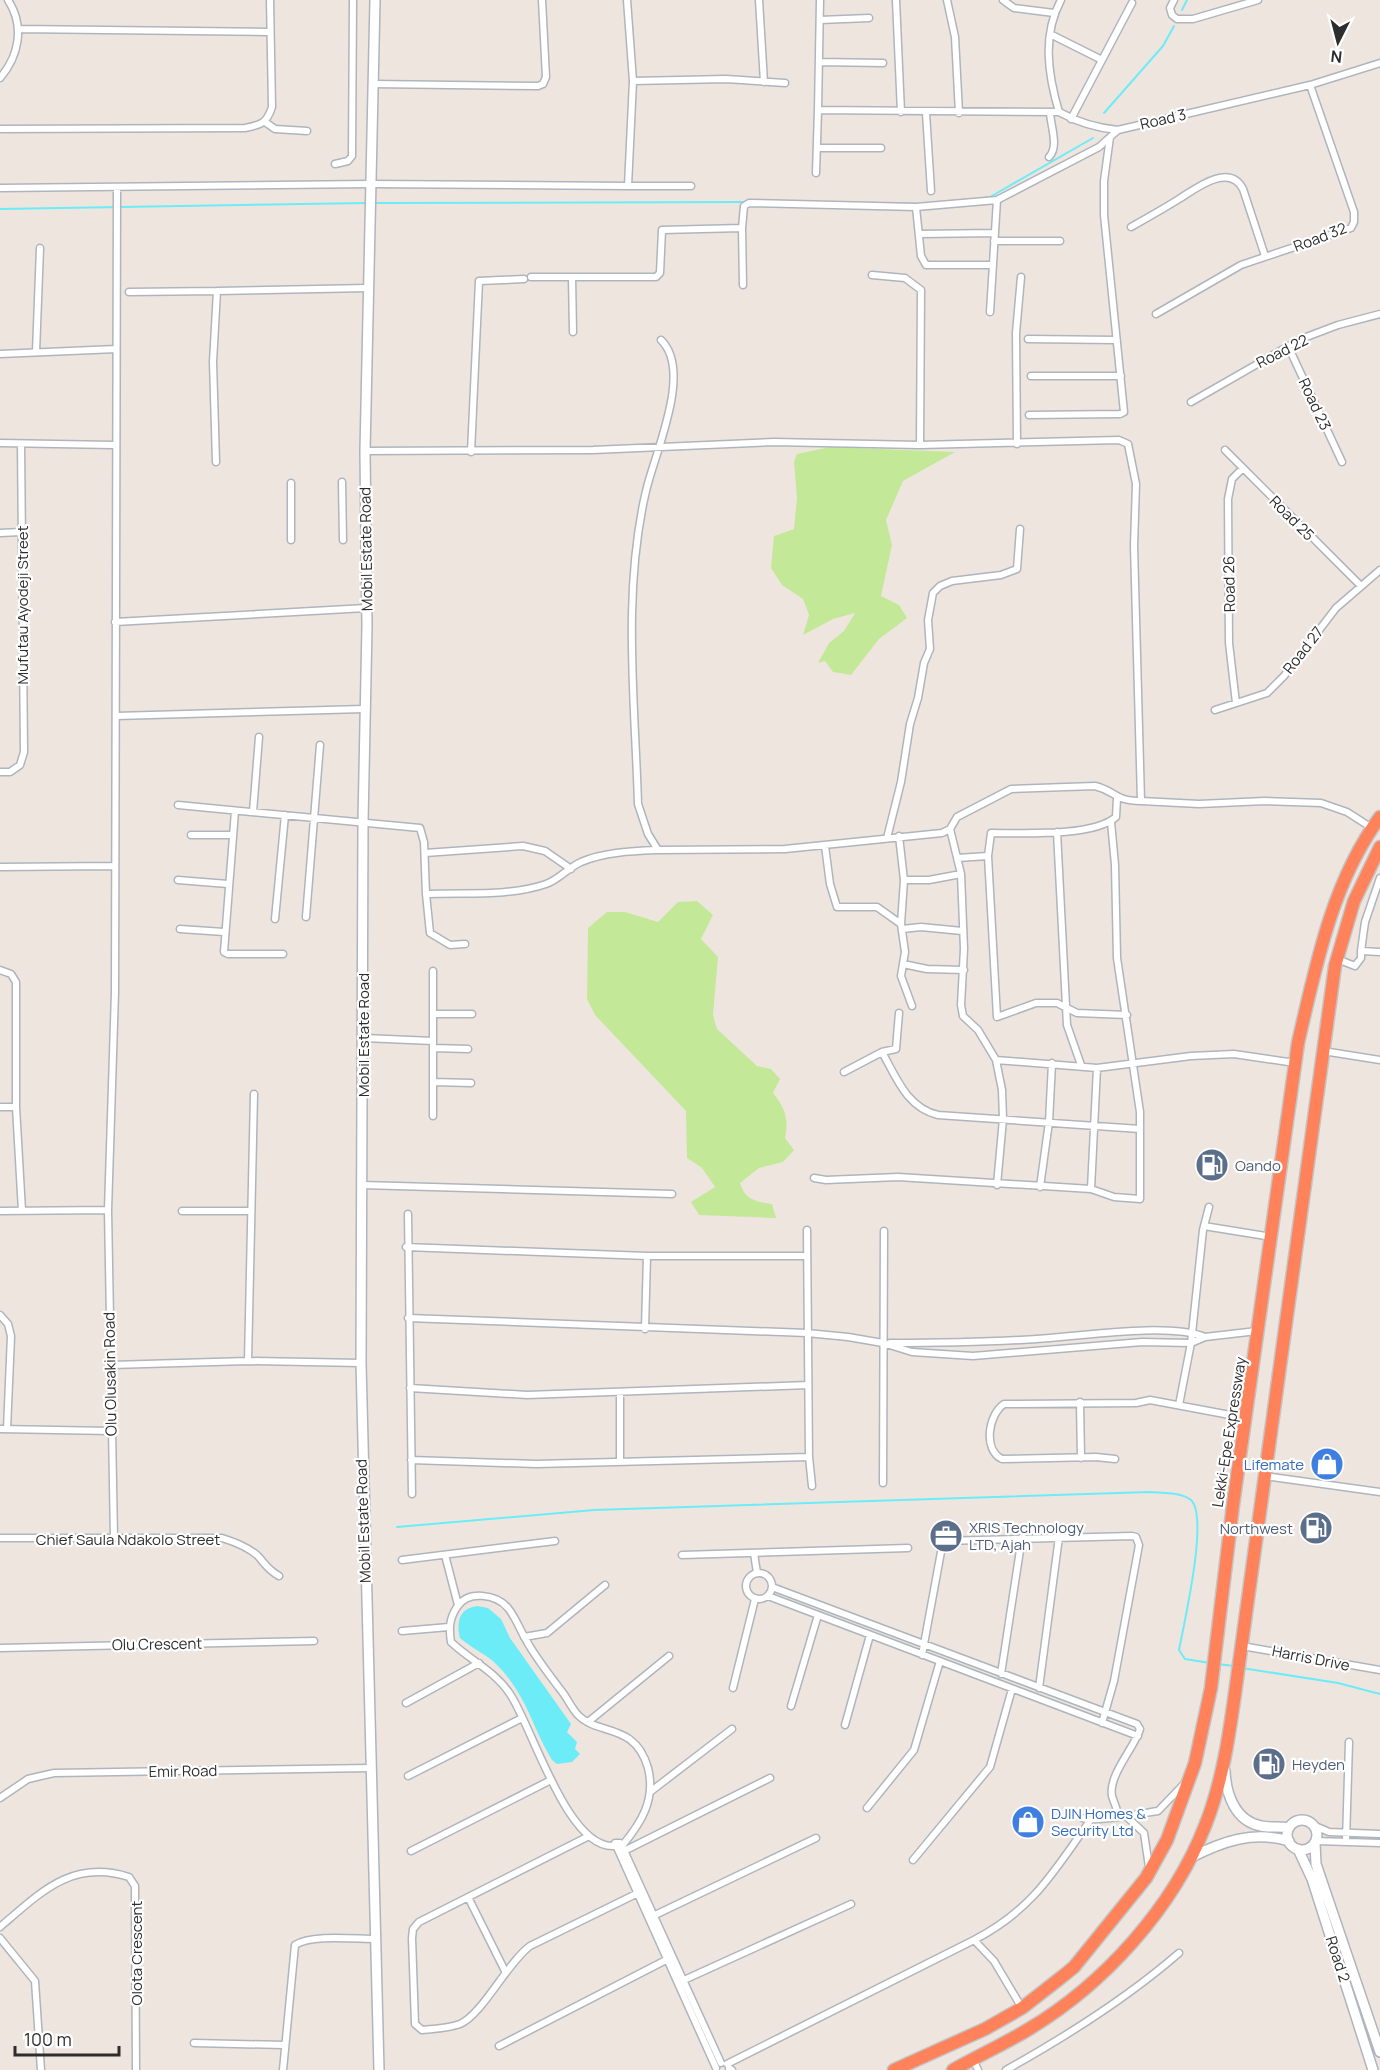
<svg xmlns="http://www.w3.org/2000/svg" width="1380" height="2070" font-family="Manrope,sans-serif">
<style>
.green{fill:#c3e998}
.water{fill:#6cecf7}
.lines{fill:none;stroke-linecap:round;stroke-linejoin:round}
.stream{stroke:#6cecf7;stroke-width:2}
.street-casing{stroke:#afb5bd;stroke-width:9}
.secondary-casing{stroke:#afb5bd;stroke-width:12}
.highway-casing{stroke:#c4c4c4;stroke-width:15}
.street{stroke:#fff;stroke-width:6}
.secondary{stroke:#fff;stroke-width:9}
.highway{stroke:#ff825a;stroke-width:12}
.labels{text-anchor:middle;dominant-baseline:central;stroke-width:4.5;stroke-linejoin:round;paint-order:stroke}
.street-label{font-size:15px;fill:#2d2d2d;stroke:#fff}
.service-label{font-size:15px;fill:#4e5e75;stroke:#fff;text-anchor:start}
.shop-label{font-size:15px;fill:#366cbe;stroke:#fff;text-anchor:end}
</style>
<rect width="100%" height="100%" fill="#efe5df"/>
<!-- green -->
<path class="green" d="M830 447 955 452 903 481 886 520 892 545 881 596 899 605 907 618 879 639 851 675 833 672 825 661 818 663 829 643 844 631 855 613 833 619 803 635 809 615 803 599 782 585 771 568 774 536 794 529 797 498 794 462 797 454Z
M697 901 713 915 701 939 718 957 713 1015 717 1029 757 1066 771 1069 780 1079 773 1093C785 1108 789 1119 785 1138L794 1150 783 1162 759 1168 740 1183C745 1200 756 1202 772 1204L776 1218 699 1215 691 1202 715 1187 702 1168 687 1158 686 1111 595 1015 587 999 588 928 607 912H625L658 922 678 902Z"/>
<!-- water -->
<path class="water" d="M477 1606 488 1608 501 1619 510 1638 571 1724 567 1732 577 1742 575 1749 580 1754 572 1762 557 1764 552 1760C532 1727 527 1696 498 1666 487 1654 472 1649 460 1638 456 1623 459 1608 477 1606Z"/>
<g class="lines">
<!-- stream -->
<path class="stream" d="M1182 10 1187 0
M1104 113 1163 46 1174 26
M977 199 990 197 1093 138
M375 203 747 202
M894 203 921 204
M0 209 369 203
M397 1527 594 1510 1150 1492C1162 1493 1181 1492 1191 1500 1209 1517 1184 1623 1179 1650L1185 1659 1210 1663
M1218 1664 1233 1666
M1242 1668 1338 1683 1380 1694"/>
<defs>
<path id="street" d="M759 0 764 82
M896 0 901 112
M947 0 955 37 959 113
M1003 0 1014 8 1054 13
M1061 0C1042 35 1048 75 1059 112 1079 123 1096 128 1118 130L1310 85 1380 63
M1174 0 1170 8 1172 15 1177 19H1193L1258 0
M820 20 869 18
M18 29 269 32
M1050 34 1102 60
M819 62 883 63
M0 78C19 56 25 26 8 0
M633 81 726 79 785 83
M373 84 538 86 543 84 546 77 542 0
M818 110 820 0
M926 113 931 191
M1071 119 1132 3
M265 122 275 129 307 131
M0 129 245 128C261 125 267 123 272 107L270 0
M818 148H881
M1049 157C1059 147 1051 127 1050 113
M335 164 348 161 352 156 353 0
M816 173 818 110 1059 112
M628 186H691
M0 188 371 184 628 186 633 81 627 0
M1131 227C1147 218 1163 209 1179 199 1195 189 1229 162 1243 189L1265 256
M742 228 743 285
M920 234 995 233
M994 241H1060
M993 265H926L921 256 916 207 997 200 1099 147 1118 130
M531 277H656L660 273 662 230 742 228 744 206 749 203 916 207
M572 277 573 332
M129 292 217 291
M990 312 997 200
M1156 314 1241 265 1351 228 1354 222V212L1310 85
M1028 339 1116 340
M661 340C693 371 655 452 646 491 622 593 635 701 638 804L648 834 658 850 785 849 942 833 950 829 957 817 1011 789 1095 786C1116 791 1114 801 1141 801
M1288 346 1342 462
M36 352 40 248
M0 354 116 349
M1031 376H1121
M1191 402 1301 339 1338 325 1380 314
M1029 415 1120 414 1124 412 1104 215V181L1110 137
M0 443 114 445
M1017 444 1016 333 1021 277
M920 445 1119 440 1128 444 1136 484 1134 546 1141 801 1199 804 1265 801 1321 803 1347 812 1372 828
M1225 450 1360 585
M365 451 593 450 774 442 920 445 921 290 905 278 872 275
M471 452 479 281 524 279
M216 462 213 362 217 291 368 288
M342 482 343 540
M291 483V540
M0 533 21 532
M115 622 366 608
M1236 703 1229 643 1228 499 1232 479 1242 469
M1215 710 1267 693 1284 676 1336 608 1380 570
M116 716 364 709
M0 772H10L20 765 24 752 21 444
M178 805 420 828 424 842 426 894C465 892 508 897 546 884 558 880 568 868 581 862 604 852 633 851 658 850
M235 811 224 952 228 954H283
M253 812 259 737
M950 829 961 874 964 949 961 1005 963 1016 978 1030 996 1060 1097 1068 1191 1056 1234 1054 1295 1063
M1057 832 1067 1025 1081 1065
M191 835H233
M899 836 904 880 901 924 905 952 901 976 912 1006
M887 838 901 782 910 724 918 698 924 663 930 649 928 620 933 593 940 586 952 581 1001 575 1017 569 1020 529
M825 846 830 884 837 907H877L901 924
M425 853 523 846 545 851 571 869
M988 856 997 1017 1036 1003H1057L1077 1013 1127 1015
M957 858 988 856 991 833C1022 833 1093 837 1116 817L1117 798
M0 867 113 866
M178 880 228 884
M904 880H929L961 874
M426 894 430 933 450 945 465 944
M306 917 320 745
M275 919 285 815
M180 929 224 932
M902 929 921 927 962 931
M1361 951 1365 922 1380 878
M1337 959 1355 966 1361 958V951L1380 952
M903 964 927 969 964 970
M0 970 11 974 16 982V1107
M899 1013 896 1049 882 1052C896 1077 907 1108 938 1115L1140 1129
M433 1014H472
M364 1038 433 1041
M433 1048 468 1049
M1323 1051 1380 1060
M996 1060 1002 1090 1003 1119 997 1185
M844 1072 882 1052
M433 1082 471 1083
M0 1107H16L22 1211
M433 1116V971
M814 1178 826 1180 898 1177 1091 1189 1114 1197 1140 1199V1112L1117 958 1115 865 1111 822
M362 1185 672 1194
M1040 1187 1049 1122 1052 1063
M1091 1189 1097 1068
M0 1211 108 1210
M182 1211H250
M408 1214 412 1494
M1204 1226 1272 1237
M807 1230 809 1457 812 1486
M406 1247 647 1256H807
M0 1315 8 1324 11 1336 7 1429
M408 1318 807 1333 848 1337 883 1343 912 1352 973 1356 1142 1342 1191 1343 1205 1337 1257 1331
M645 1329 647 1256
M890 1343C944 1343 997 1342 1050 1338 1090 1335 1169 1323 1205 1337
M248 1361 254 1094
M111 1365 248 1361 361 1363
M410 1388 527 1395 808 1385
M1080 1402 1081 1458
M1179 1405 1191 1343 1203 1230 1209 1207
M0 1429 111 1431
M1115 1459 1096 1457 1002 1459C983 1450 988 1415 1004 1404L1136 1403 1150 1400 1246 1418
M411 1460 536 1464 809 1457
M620 1460V1392
M1264 1476 1380 1492
M883 1483 884 1231
M0 1538H222C235 1542 248 1547 258 1556 266 1565 267 1569 279 1576
M114 1538 108 1210 115 992 117 188
M754 1553 757 1573
M445 1555 458 1605
M682 1555 908 1548
M402 1560 555 1541
M746 1586a13 13 0 1 1 26 0a13 13 0 1 1-26 0Z
M772 1587 1137 1724 1140 1729C1135 1747 1108 1775 1112 1796 1114 1803 1117 1808 1118 1815
M768 1596 1138 1736
M402 1631 449 1627
M524 1637 547 1633 605 1585
M1242 1646 1380 1670
M0 1648 314 1641
M922 1655 943 1541 1132 1536 1136 1537 1139 1545 1114 1681 1102 1723
M1001 1674 1022 1537
M733 1688 755 1599
M1039 1688 1059 1537
M406 1703 479 1663
M791 1706 818 1615
M588 1722 669 1656
M845 1725 870 1635
M408 1776 522 1718
M650 1792 732 1729
M0 1798 28 1779 54 1773 372 1768
M867 1808 914 1750 940 1661
M1126 1816 1144 1833 1149 1867
M1082 1818C1090 1823 1144 1813 1158 1811L1183 1785
M1315 1826 1329 1832 1380 1834
M589 1836 419 1922 413 1929 412 1938 415 2024 422 2030C434 2029 449 2028 460 2024 482 2015 507 1963 530 1946L636 1894
M1316 1841 1380 1843
M1346 1841 1349 1742
M614 1846C567 1849 532 1726 510 1694 495 1671 471 1661 451 1642 449 1629 449 1619 457 1607 468 1590 496 1594 508 1608 516 1618 520 1630 526 1640 536 1658 548 1673 560 1689 567 1697 571 1708 578 1715 598 1736 635 1722 648 1768 656 1800 641 1823 622 1846
M411 1851 551 1780
M624 1851 770 1778
M913 1860 990 1767 1012 1689
M468 1897 505 1971
M653 1916 816 1838
M0 1927C41 1892 72 1859 129 1877L135 1886 136 2070
M0 1938 35 1981 41 2070
M974 1940C1032 1910 1053 1873 1089 1822
M684 1980 851 1904
M194 2043 284 2045
M499 2046 666 1960
M973 2059 978 2070
M727 2064 974 1940 994 1961 1022 2008
M716 2068 615 1843H620L622 1846 721 2063
M729 2068 732 2070
M283 2070 295 1945C311 1934 355 1939 376 1939
M1006 2070C1067 2036 1126 1999 1179 1953"/>
<path id="secondary" d="M375 0 365 451 367 626 363 822 361 1363 379 2070
M1225 1771C1226 1794 1235 1821 1261 1826 1270 1828 1280 1826 1289 1828
M1287 1835a15 15 0 1 1 30 0a15 15 0 1 1-30 0Z
M1315 1843 1316 1864 1380 2052
M1298 1849 1312 1879 1373 2070
M1190 1858C1221 1842 1253 1830 1289 1841"/>
<path id="highway" d="M894 2070 985 2029 1022 2008 1063 1976 1074 1967 1146 1878 1167 1840 1195 1763 1211 1688 1233 1505 1298 1043C1316 965 1332 882 1380 817
M953 2070C978 2056 1004 2044 1029 2029 1104 1984 1173 1908 1205 1826 1226 1774 1232 1713 1240 1657L1335 966 1354 901 1380 847"/>
</defs>
<!-- street casing -->
<use href="#street" class="street-casing"/>
<!-- secondary casing -->
<use href="#secondary" class="secondary-casing"/>
<!-- highway casing -->
<use href="#highway" class="highway-casing"/>
<!-- street -->
<use href="#street" class="street"/>
<!-- secondary -->
<use href="#secondary" class="secondary"/>
<!-- highway -->
<use href="#highway" class="highway"/>
</g>
<!-- icons -->
<defs>
<symbol id="fuel-disc" viewBox="-11 -11 22 22"><circle r="9.5" fill="#5c6f8a" stroke="#fff"/><path d="M-5.5-6h7V0h2V4h1.3V-2.5L3-4.5l.8-.8L6-3V5H2.5V1h-1V6h-7ZM-4.2-4.7v3.2H.2V-4.7Z" fill="#fff"/></symbol>
<symbol id="shop-disc" viewBox="-11 -11 22 22"><circle r="9.5" fill="#3f7fe0" stroke="#fff"/><path d="M-5-2.5h2.3a2.7 3.5 0 0 1 5.4 0H5L5.5 6h-11ZM-1.5-2.5h3a1.5 2.3 0 0 0-3 0Z" fill="#fff"/></symbol>
<symbol id="office-disc" viewBox="-11 -11 22 22"><circle r="9.5" fill="#5c6f8a" stroke="#fff"/><path d="M-6-3h4V-5.5h4V-3h4V5H-6ZM-1-4.5V-3h2v-1.5ZM-6 0V1H6V0Z" fill="#fff"/></symbol>
</defs>
<g fill-rule="evenodd">
<use href="#fuel-disc" x="1193" y="1146" width="38" height="38"/>
<use href="#shop-disc" x="1308" y="1445" width="38" height="38"/>
<use href="#fuel-disc" x="1297" y="1509" width="38" height="38"/>
<use href="#office-disc" x="927" y="1517" width="38" height="38"/>
<use href="#fuel-disc" x="1250" y="1745" width="38" height="38"/>
<use href="#shop-disc" x="1009" y="1803" width="38" height="38"/>
</g>
<g class="labels">
<!-- street labels -->
<g class="street-label">
<text transform="translate(1163 119) rotate(-13)">Road 3</text>
<text transform="translate(1320 237) rotate(-21)">Road 32</text>
<text transform="translate(1282 351) rotate(-27)">Road 22</text>
<text transform="translate(1315 404) rotate(65)">Road 23</text>
<text transform="translate(1292 518) rotate(45)">Road 25</text>
<text transform="translate(366 549) rotate(-91)">Mobil Estate Road</text>
<text transform="translate(1229 584) rotate(-91)">Road 26</text>
<text transform="translate(22 605) rotate(-90)">Mufutau Ayodeji Street</text>
<text transform="translate(1303 650) rotate(-52)">Road 27</text>
<text transform="translate(363 1035) rotate(-90)">Mobil Estate Road</text>
<text transform="translate(110 1374) rotate(-91)">Olu Olusakin Road</text>
<text transform="translate(1229 1432) rotate(-81)">Lekki-Epe Expressway</text>
<text transform="translate(363 1521) rotate(-92)">Mobil Estate Road</text>
<text x="128" y="1539">Chief Saula Ndakolo Street</text>
<text transform="translate(157 1644) rotate(-1)">Olu Crescent</text>
<text transform="translate(1311 1658) rotate(11)">Harris Drive</text>
<text transform="translate(183 1771) rotate(-1)">Emir Road</text>
<text transform="translate(136 1953) rotate(-90)">Olota Crescent</text>
<text transform="translate(1338 1959) rotate(72)">Road 2</text>
</g>
<!-- service labels -->
<g class="service-label">
<text x="1235" y="1165">Oando</text>
<text x="969" y="1527">XRIS Technology<tspan x="969" dy="17">LTD, Ajah</tspan></text>
<text x="1293" y="1528" text-anchor="end">Northwest</text>
<text x="1292" y="1764">Heyden</text>
</g>
<!-- shop labels -->
<g class="shop-label">
<text x="1304" y="1464">Lifemate</text>
<text x="1051" y="1813" text-anchor="start">DJIN Homes &amp;<tspan x="1051" dy="17">Security Ltd</tspan></text>
</g>
</g>
<!-- north arrow -->
<g transform="translate(1338 42) rotate(186)" stroke="#ffffff" stroke-width="4.5" paint-order="stroke">
<path d="M0-4.5L10 22L0 15L-10 22Z" fill="#2d2d2d"/>
<text y="-9" font-size="16" font-weight="bold" text-anchor="middle" fill="#2d2d2d">N</text>
</g>
<!-- scale -->
<path d="M15 2046v9h104v-9" fill="none" stroke="#2d2d2d" stroke-width="3"/>
<text x="24" y="2046" font-size="18" fill="#2d2d2d" stroke="#ffffff" stroke-width="4.5" paint-order="stroke">100 m</text>
</svg>
